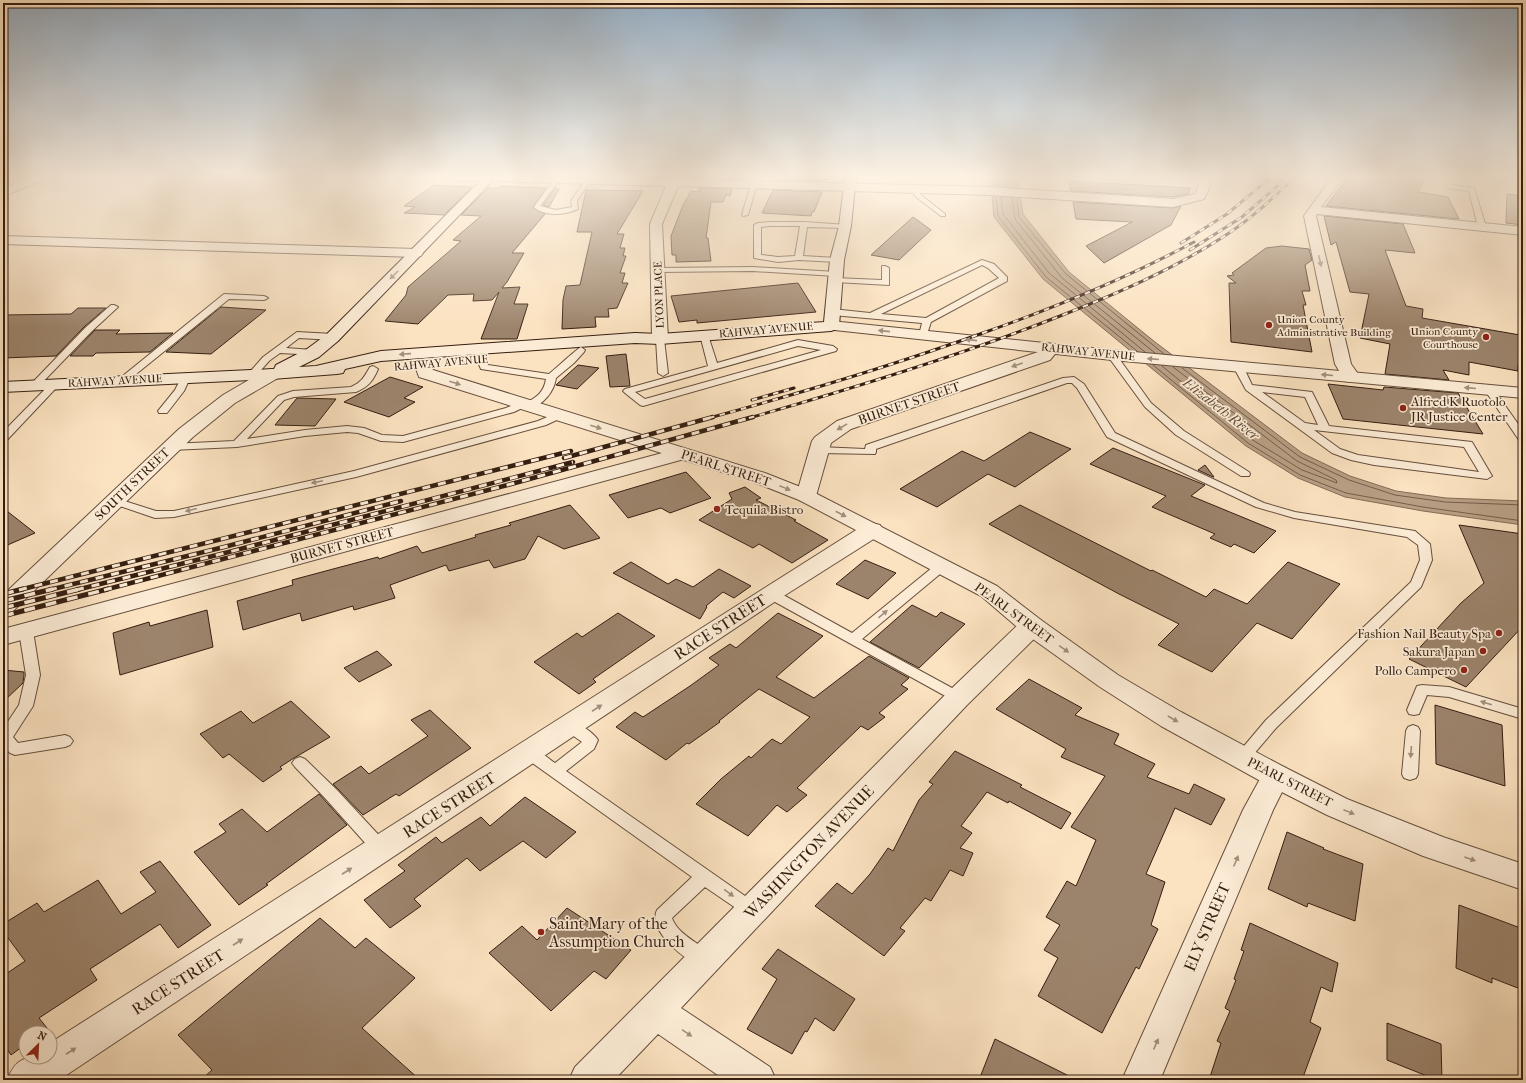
<svg xmlns="http://www.w3.org/2000/svg" width="1526" height="1083" font-family="'IM FELL French Canon',serif">
<style>
.water{fill:#b89f84;stroke:#846b56}
.lines{fill:none;stroke-linecap:round;stroke-linejoin:round}
.shore{stroke:#765e4a;stroke-width:1}
.building{fill:#9c846c;stroke:#351e11}
.service-casing{stroke:#664f3d;stroke-width:2}
.minor-casing{stroke:#664f3d;stroke-width:2}
.tertiary-casing{stroke:#664f3d;stroke-width:2}
.secondary-casing{stroke:#351e11;stroke-width:2}
.service{fill:#fcecd6;fill-rule:evenodd}
.minor{fill:#fcecd6;fill-rule:evenodd}
.tertiary{fill:#fcecd6;fill-rule:evenodd}
.secondary{fill:#fcecd6;fill-rule:evenodd}
.rail-far2-casing{stroke:#351e11;stroke-width:3}
.rail-far1-casing{stroke:#351e11;stroke-width:4.5}
.rail-casing{stroke:#351e11;stroke-width:5}
.rail-far2{stroke:#fcecd6;stroke-width:2;stroke-dasharray:5.5;stroke-linecap:butt}
.rail-far1{stroke:#fcecd6;stroke-width:3;stroke-dasharray:8;stroke-linecap:butt}
.rail{stroke:#fcecd6;stroke-width:3.5;stroke-dasharray:11;stroke-linecap:butt}
.oneway{fill:#a28f7d}
.poi-dot{fill:#8f2418;stroke:#fcecd6;stroke-width:1.5}
.labels{text-anchor:middle;dominant-baseline:central;stroke-width:3.5;stroke-linejoin:round;paint-order:stroke}
.far-street-label{font-size:11px;fill:#351e11;stroke:#fcecd6}
.far-poi-label{font-size:11px;fill:#351e11;stroke:#fcecd6;text-anchor:start}
.poi-label{font-size:13px;fill:#351e11;stroke:#fcecd6;text-anchor:end}
.street-label{font-size:13px;fill:#351e11;stroke:#fcecd6}
.water-label{font-size:14px;font-style:italic;fill:#634b39;stroke:#fcecd6}
.near-street-label{font-size:16px;fill:#351e11;stroke:#fcecd6}
.near-poi-label{font-size:16px;fill:#351e11;stroke:#fcecd6;text-anchor:start}
</style>
<rect width="100%" height="100%" fill="#fbe2c0"/>
<filter id="stains"><feTurbulence type="fractalNoise" baseFrequency=".005" numOctaves="4"/><feColorMatrix values="0 0 0 0 .2 0 0 0 0 .09 0 0 0 0 .02 0 0 0 .5 -.17"/></filter>
<radialGradient id="worn" r=".72"><stop offset=".6" stop-color="#630" stop-opacity="0"/><stop offset="1" stop-color="#630" stop-opacity=".3"/></radialGradient>
<!-- water -->
<path class="water" d="M993 177H1018L1023 214 1069 272 1155 342 1302 453 1350 476 1396 491 1446 498 1523 501V525L1423 511 1345 497 1298 478 1246 446 1043 279 994 217 991 186Z"/>
<g class="lines">
<!-- shore -->
<path class="shore" d="M996 196 998 216 1046 277 1137 351
M1001 197 1003 214 1049 273 1145 352
M1012 197 1015 219 1062 278 1155 353
M1017 198 1019 217 1066 274 1164 354
M1153 365 1248 443 1300 475 1346 493 1423 507 1523 521
M1162 366 1251 439 1302 470 1337 483 1336 480 1297 461 1173 367
M1182 368 1300 457 1349 480 1395 495 1445 502 1523 505"/>
</g>
<!-- building -->
<path class="building" d="M699 177H737L736 179 699 178Z
M780 177H828L826 181 778 180Z
M1348 177H1426L1418 192 1448 197 1459 219 1326 206Z
M1069 181 1191 188 1188 194 1173 197 1071 191Z
M434 185 472 187 444 215 404 213 415 207 404 206Z
M500 186 546 188 533 207 545 214 512 253H524L507 282 502 288 520 287 514 304H528L517 339H481L499 292 492 300 473 301 474 294 448 295 418 324 385 321 406 295 408 287 461 241 453 240 481 216 461 215 488 188H497Z
M555 188 559 189 549 207 543 205Z
M699 188 732 189 730 196 726 195 723 202H711L706 238H708L711 261 676 262V255H672L671 236 683 205 691 191 699 192Z
M586 190 643 191 617 234H624L620 248H625L623 256H626L620 273H625L622 283H628L617 308 608 309 609 317H595L596 327 562 329 563 300 566 286 580 285 592 232H577Z
M773 190 822 192 814 212H812L811 216 762 213Z
M1507 194 1523 196V225L1506 223Z
M1073 202 1173 208 1181 206 1171 225 1104 263 1086 246 1132 222 1076 219Z
M1324 216 1403 224 1415 253 1385 250 1406 306 1423 309 1422 318 1520 335 1521 343H1523V366L1518 365V371L1469 362V375L1443 370 1449 380 1385 374 1390 344 1360 338 1369 294 1350 292 1336 242 1331 245Z
M913 217 931 230 899 260 871 255Z
M1282 246 1309 249 1312 260 1305 265 1310 291H1302L1306 305H1303L1312 352 1231 342 1229 283H1236L1227 276 1234 275 1232 273 1266 248Z
M798 283 816 312 697 323V320L679 322 671 296Z
M221 307 266 310 211 354 166 352Z
M78 308H106L84 327 56 356 3 358V315L71 314Z
M95 330H120L116 334 173 333 150 352 96 353 93 356H70Z
M626 354 630 386 610 387 606 356Z
M578 365 599 368 577 389 556 385Z
M390 377 423 387 404 398 415 402 389 417 344 402Z
M1328 384 1383 390 1384 387 1458 393 1483 434 1343 419Z
M297 398 336 399 315 426 275 425Z
M1030 432 1071 449 1015 487 988 474 937 507 900 489 962 451 984 461Z
M1113 448 1205 485 1191 496 1276 531 1254 553 1234 544 1231 547 1210 538 1215 534 1152 507 1166 496 1090 464Z
M1205 465 1214 477H1213L1198 470Z
M686 472 711 498 670 513 661 508 628 518 609 495Z
M745 487 761 498 756 500 796 520 794 521 828 540 792 563 759 544 753 548 699 520 732 499 729 493Z
M570 505 600 538 564 549 538 536 525 559 494 568 489 560 449 571 446 565 390 585 395 598 354 610 353 606 302 621 300 613 243 630 237 601 293 585 292 580 378 557 379 559 417 546 422 553 476 537 475 535 511 525 509 523Z
M1020 505 1151 571 1152 570 1206 597 1214 589 1247 604 1288 562 1340 584 1292 639 1257 623 1212 672 1158 645 1179 624 1119 594 989 524Z
M3 508 35 533 3 547Z
M1459 525 1523 534V626L1466 687 1409 659 1461 603 1484 583Z
M865 560 896 573 868 599 836 584Z
M631 562 668 584 676 579 693 587 719 569 751 586 734 598 723 592 706 606 707 607 700 619 613 573Z
M912 605 936 617 941 612 965 624 919 668 870 642Z
M207 610 213 647 120 675 113 633 149 622 150 626Z
M618 613 655 636 593 679 596 682 579 694 534 662 577 633 582 637Z
M778 613 823 636 776 677 814 698 869 656 909 678 901 685 908 689 879 713 885 717 868 730 861 726 797 788 807 795 787 812 777 805 748 836 696 804 721 779 749 756 751 758 772 739 781 744 810 717 759 689 719 721 720 722 689 744 687 743 666 760 616 727 635 712 643 717 690 686 719 665 709 658 730 644 736 648Z
M377 651 392 665 359 682 344 668Z
M3 670 24 672V675L23 683 3 702Z
M1029 679 1082 708 1075 715 1119 734 1114 744 1155 764 1147 777 1189 794 1194 784 1225 799 1211 825 1175 808 1146 874 1165 882 1151 925 1158 929 1139 969 1136 967 1102 1033 1038 996 1058 958 1044 950 1060 925 1046 917 1067 881 1076 886 1096 840 1071 827 1105 776 1061 757 1066 749 996 709Z
M291 701 330 737 294 758 280 767 282 769 263 782 229 754 223 758 200 734 241 711 253 723Z
M1435 705 1502 725 1505 786 1436 764Z
M430 710 471 748 399 796 396 794 363 815 333 784 361 766 369 774 428 736 411 720Z
M955 751 1022 785 1020 787 1071 813 1061 829 1009 801 1008 803 987 792 961 826 972 833 960 848 973 853 963 876 950 870 931 901 925 898 900 928 905 931 884 956 815 906 837 883 852 894 870 874 888 848 893 851 919 800 933 784 929 782Z
M319 794 347 825 266 884 268 885 239 905 194 852 226 832 219 824 242 809 267 832Z
M525 797 576 832 546 858 523 841 480 871 467 858 414 899 421 906 390 928 364 900 405 871 398 865 436 837 442 843 481 817 490 826Z
M1287 832 1324 848 1323 849 1363 864 1355 921 1308 903 1307 907 1268 889Z
M160 861 211 925 178 948 160 924 90 969 97 980 39 1018 51 1033H26V1044L11 1055 3 1043V976L25 961 3 931V924L37 903 44 912 98 880 121 914 156 892 140 872Z
M1459 905 1523 929V990L1492 978V983L1456 968Z
M567 908 631 950 606 979 594 971 551 1011 489 953 522 926 537 940Z
M320 918 355 948 366 938 415 978 362 1028 420 1080H201L212 1070 178 1035Z
M1250 923 1338 963 1332 992 1321 987 1310 1022 1321 1028 1302 1080H1209L1221 1043 1217 1041 1230 1011 1225 1008 1236 980 1234 979 1244 951 1241 950Z
M778 949 855 999 834 1031 815 1018 807 1032 805 1031 792 1054 747 1029 777 979 762 969Z
M1387 1023 1441 1044 1442 1080H1437L1387 1060Z
M995 1039 1077 1080H979Z"/>
<g class="lines">
<defs>
<path id="service" d="M557 177 560 179 540 206 556 210 572 207 571 201 586 179H590L591 180 577 201 578 209C565 215 545 217 534 207L555 178Z
M1441 177H1447L1452 185 1474 188 1486 227 1484 228 1478 227 1469 191 1448 188Z
M754 182 757 184 748 215 743 216 742 215 751 184Z
M912 188H916L921 195 945 214V216H941L916 197 911 189Z
M769 222H804L847 225V227L845 228 807 227 803 256 837 258 841 260 837 262 799 260 778 262 754 258V225L758 223ZM769 226H800L795 256 778 257 761 255V227Z
M982 260 994 264 1007 277V281L931 322 926 337H920L919 335 922 323 832 315 828 312 832 309 870 313ZM982 265 988 268 999 278 926 318 881 314Z
M882 266H885L889 268V285L835 282 831 280 835 278 882 280Z
M753 267 836 272 840 274 836 276 753 271 658 272 654 270 658 268Z
M224 294 264 296 268 298 264 300 229 299 125 383H119L117 381 119 379Z
M111 305H114L118 307 91 332 38 387H32L30 385 32 383 85 328Z
M297 332 333 334 337 337 333 340 299 338 286 348 313 350 316 351 318 353 316 355 280 353 269 361 255 377H249L247 375 249 373 263 357Z
M704 332 708 335 717 363 798 340 833 346 837 349 836 351 643 406 640 405 625 393 623 391 625 389 708 366 700 335ZM798 346 821 350 645 399 635 392Z
M660 336 664 339 668 373 663 376 658 373 656 339Z
M581 347 585 350 584 352 574 363 556 378C554 392 543 405 529 409L524 407 514 412 403 442 381 441 358 433 347 432 305 436 237 447 171 450 166 447 171 444 234 441 278 396 293 391 351 387C362 382 364 377 370 367L373 366 378 369C373 381 368 387 356 392L294 397 284 400 247 439 305 430 347 426 364 428 382 435 403 436 506 408 522 401 526 403C537 397 544 392 546 379L481 369 477 360 479 358H485L488 365 549 374C554 370 578 348 581 347Z
M1112 352 1115 353 1151 403 1184 431 1249 472 1250 474 1249 476H1241L1176 435 1145 407 1107 355Z
M1238 363 1243 366 1252 385 1312 392 1329 426 1472 442 1492 476 1487 479 1374 465 1351 460 1332 453 1246 390 1233 366ZM1262 392 1305 397 1318 425 1305 423ZM1314 430 1464 447 1479 472 1358 455 1340 449Z
M185 375 190 378 184 391 167 413H159L158 411 175 390 182 376Z
M1074 377 1084 384 1115 433 1264 503 1295 512 1415 531 1430 544 1432 560 1421 587 1276 728 1247 762 1242 764 1237 762 1234 758 1266 720 1411 582 1420 560 1418 545 1407 537 1294 518 1256 507 1107 437 1077 388 1072 383H1067L876 449V452L875 454 819 453 814 450 819 447 865 449 866 445 1063 378Z
M55 381 60 384 58 386 7 440 3 441V432L52 382Z
M1489 386 1492 387 1523 431V441L1519 440 1484 389Z
M559 412 564 415 563 417 546 425 356 477 174 517 155 518 111 503 109 501 111 499 115 498 156 511H174L354 471 538 421Z
M942 562 946 563 948 566 946 569 862 639 963 694 965 698 963 702 958 703 766 597 765 594 766 591H776L852 633 938 563Z
M26 627 31 628 33 631 40 675 33 706 13 737 18 743 65 735 70 737 73 741 70 745 65 747 15 755 10 753 3 746V729L19 705 26 675 19 631 21 628Z
M1422 685 1449 687 1523 709V719L1449 697 1427 695 1419 714 1414 715 1409 714 1407 710 1417 686Z
M570 721C579 723 593 732 598 740L594 749 566 771 758 905 761 910 758 915 752 918 746 915 705 887 672 918C679 938 705 943 713 960L711 966 704 968C687 962 647 931 657 910L692 877 524 757 521 753 524 749C535 745 546 757 555 763L582 742 565 730 563 726 565 722Z
M1413 725 1418 727 1420 731 1418 774 1416 778 1410 780 1404 778 1402 774 1406 731 1408 727Z
M300 757 305 759 337 790 387 844 389 849 387 854 381 856 375 854 325 798 295 767 292 763 295 759Z"/>
<path id="minor" d="M30 177H45L43 179 3 197V189Z
M451 177 674 179 989 187 1173 199 1195 194 1199 184 1194 177H1205L1211 184 1204 199 1173 207 989 195 678 186 662 224 668 339 666 342 660 344 654 342 652 339 650 224 666 186 456 180 452 179Z
M1332 177H1344L1321 207 1523 227V235L1317 214 1316 216 1351 364 1360 377 1357 381 1351 382 1345 381 1335 364 1304 216Z
M3 236 416 249 421 250 423 253 421 256 416 257 3 244Z
M1051 344 1057 346 1059 349 1050 360 851 429 831 443 816 496 813 500 806 502 799 500 796 496 812 441 815 437 837 421 1038 352 1045 346Z
M272 369 278 370 281 374 278 378 235 403 193 437 11 613 3 616V595L179 429 223 395 266 370Z
M681 448 688 450 691 454 688 458 3 645V629Z
M872 523 880 525 883 530 880 535 779 599 59 1080H7C17 1056 26 1057 50 1057V1043L763 589 864 525Z
M1032 618 1041 620 1044 626 1041 632 967 705 681 1008 770 1067 776 1080H725L658 1034 614 1080H569L575 1067 949 691 1023 620Z
M1276 765 1286 768 1290 776 1273 810 1160 1080H1122L1243 810 1266 768Z"/>
<path id="tertiary" d="M831 321 1112 350 1523 388V398L1112 360 825 329 823 326 825 323Z
M423 361 429 362 433 370 765 473 813 492 997 586 1041 620 1118 675 1181 712 1286 768 1347 799 1443 837 1523 864V890L1423 856 1327 815 1266 784 1161 726 1100 687 1023 632 981 596 799 500 751 481 419 377 415 366 417 362Z"/>
<path id="secondary" d="M484 177H496L338 341 319 357 299 367 316 366 381 351 635 333 660 334 824 322 830 260 839 226 845 177H856L851 226 844 260 839 326 837 329 831 331 660 344 635 343 381 361 345 369 343 373 337 374 272 379 3 392V382L274 369 276 365 307 349 326 335Z"/>
</defs>
<!-- service casing -->
<use href="#service" class="service-casing"/>
<!-- minor casing -->
<use href="#minor" class="minor-casing"/>
<!-- tertiary casing -->
<use href="#tertiary" class="tertiary-casing"/>
<!-- secondary casing -->
<use href="#secondary" class="secondary-casing"/>
<!-- service -->
<use href="#service" class="service"/>
<!-- minor -->
<use href="#minor" class="minor"/>
<!-- tertiary -->
<use href="#tertiary" class="tertiary"/>
<!-- secondary -->
<use href="#secondary" class="secondary"/>
<defs>
<path id="rail-far2" d="M1181 243 1227 214 1271 177
M1190 250 1242 217 1283 181
M752 400 794 388
M709 418C801 393 891 366 980 334 1054 308 1125 279 1194 242
M749 418C854 388 959 356 1060 316 1116 294 1172 270 1223 237 1250 220 1272 199 1295 177"/>
<path id="rail-far1" d="M564 458 713 417
M19 590 571 451
M49 590 224 547 401 501
M76 590 225 553 573 462
M104 590 515 483 753 417"/>
<path id="rail" d="M3 594 23 589
M3 601 53 589
M3 608 80 589
M3 616 108 589"/>
</defs>
<!-- rail-far2 casing -->
<use href="#rail-far2" class="rail-far2-casing"/>
<!-- rail-far1 casing -->
<use href="#rail-far1" class="rail-far1-casing"/>
<!-- rail casing -->
<use href="#rail" class="rail-casing"/>
<!-- rail-far2 -->
<use href="#rail-far2" class="rail-far2"/>
<!-- rail-far1 -->
<use href="#rail-far1" class="rail-far1"/>
<!-- rail -->
<use href="#rail" class="rail"/>
</g>
<!-- one-way arrows -->
<defs><path id="oneway-solid" d="M-6-.8H1V-3.2L6.5 0L1 3.2V.8H-6Z"/></defs>
<g class="oneway">
<use href="#oneway-solid" transform="translate(1320 261) rotate(78)"/>
<use href="#oneway-solid" transform="translate(394 275) rotate(135)"/>
<use href="#oneway-solid" transform="translate(884 331) rotate(-174)"/>
<use href="#oneway-solid" transform="translate(971 340) rotate(-174)"/>
<use href="#oneway-solid" transform="translate(405 354) rotate(176)"/>
<use href="#oneway-solid" transform="translate(1153 359) rotate(-175)"/>
<use href="#oneway-solid" transform="translate(1017 365) rotate(161)"/>
<use href="#oneway-solid" transform="translate(1327 375) rotate(-175)"/>
<use href="#oneway-solid" transform="translate(455 383) rotate(17)"/>
<use href="#oneway-solid" transform="translate(1470 388) rotate(-175)"/>
<use href="#oneway-solid" transform="translate(596 427) rotate(17)"/>
<use href="#oneway-solid" transform="translate(842 427) rotate(149)"/>
<use href="#oneway-solid" transform="translate(317 482) rotate(168)"/>
<use href="#oneway-solid" transform="translate(785 488) rotate(22)"/>
<use href="#oneway-solid" transform="translate(191 510) rotate(166)"/>
<use href="#oneway-solid" transform="translate(841 514) rotate(27)"/>
<use href="#oneway-solid" transform="translate(883 614) rotate(-40)"/>
<use href="#oneway-solid" transform="translate(1064 649) rotate(35)"/>
<use href="#oneway-solid" transform="translate(1486 703) rotate(-163)"/>
<use href="#oneway-solid" transform="translate(597 708) rotate(-33)"/>
<use href="#oneway-solid" transform="translate(1173 719) rotate(30)"/>
<use href="#oneway-solid" transform="translate(1411 752) rotate(94)"/>
<use href="#oneway-solid" transform="translate(1349 812) rotate(22)"/>
<use href="#oneway-solid" transform="translate(1470 859) rotate(19)"/>
<use href="#oneway-solid" transform="translate(1236 861) rotate(-67)"/>
<use href="#oneway-solid" transform="translate(347 871) rotate(-33)"/>
<use href="#oneway-solid" transform="translate(729 893) rotate(36)"/>
<use href="#oneway-solid" transform="translate(238 942) rotate(-33)"/>
<use href="#oneway-solid" transform="translate(687 1033) rotate(34)"/>
<use href="#oneway-solid" transform="translate(1156 1044) rotate(-67)"/>
<use href="#oneway-solid" transform="translate(71 1051) rotate(-33)"/>
</g>
<!-- sky -->
<linearGradient id="sky" x2="0" y2="1"><stop stop-color="#95acc0"/><stop offset="0.54" stop-color="#fdf2e3"/><stop offset="1" stop-color="#fdf2e3" stop-opacity="0"/></linearGradient>
<rect width="1526" height="328" fill="url(#sky)"/>
<!-- markers -->
<g class="poi-dot">
<circle cx="1269" cy="325" r="4"/>
<circle cx="1486" cy="337" r="4"/>
<circle cx="1403" cy="408" r="4"/>
<circle cx="717" cy="509" r="4"/>
<circle cx="1499" cy="633" r="4"/>
<circle cx="1483" cy="651" r="4"/>
<circle cx="1464" cy="670" r="4"/>
<circle cx="541" cy="932" r="4"/>
</g>
<g class="labels">
<!-- far-street labels -->
<g class="far-street-label">
<text transform="translate(659 295) rotate(-92)">LYON PLACE</text>
<text transform="translate(766 330) rotate(-5)">RAHWAY AVENUE</text>
<text transform="translate(1088 352) rotate(6)">RAHWAY AVENUE</text>
<text transform="translate(441 363) rotate(-5)">RAHWAY AVENUE</text>
<text transform="translate(115 381) rotate(-3)">RAHWAY AVENUE</text>
</g>
<!-- far-poi labels -->
<g class="far-poi-label">
<text x="1277" y="319">Union County<tspan x="1277" dy="13">Administrative Building</tspan></text>
<text x="1478" y="331" text-anchor="end">Union County<tspan x="1478" dy="13">Courthouse</tspan></text>
</g>
<!-- poi labels -->
<g class="poi-label">
<text x="1411" y="401" text-anchor="start">Alfred K Ruotolo<tspan x="1411" dy="15">JR Justice Center</tspan></text>
<text x="725" y="509" text-anchor="start">Tequila Bistro</text>
<text x="1491" y="633">Fashion Nail Beauty Spa</text>
<text x="1475" y="651">Sakura Japan</text>
<text x="1456" y="670">Pollo Campero</text>
</g>
<!-- street labels -->
<g class="street-label">
<text transform="translate(909 403) rotate(-19)">BURNET STREET</text>
<text transform="translate(726 468) rotate(18)">PEARL STREET</text>
<text transform="translate(132 484) rotate(-44)">SOUTH STREET</text>
<text transform="translate(342 545) rotate(-15)">BURNET STREET</text>
<text transform="translate(1014 613) rotate(36)">PEARL STREET</text>
<text transform="translate(1290 782) rotate(27)">PEARL STREET</text>
</g>
<!-- water labels -->
<g class="water-label">
<text transform="translate(1221 409) rotate(38)">Elizabeth River</text>
</g>
<!-- near-street labels -->
<g class="near-street-label">
<text transform="translate(720 627) rotate(-33)">RACE STREET</text>
<text transform="translate(449 805) rotate(-33)">RACE STREET</text>
<text transform="translate(809 852) rotate(-46)">WASHINGTON AVENUE</text>
<text transform="translate(1207 927) rotate(-67)">ELY STREET</text>
<text transform="translate(178 982) rotate(-33)">RACE STREET</text>
</g>
<!-- near-poi labels -->
<g class="near-poi-label">
<text x="549" y="923">Saint Mary of the<tspan x="549" dy="18">Assumption Church</tspan></text>
</g>
</g>
<!-- margin -->
<rect width="1526" height="1083" fill="none" stroke="#fbe2c0" stroke-width="16"/>
<rect x="4" y="4" width="1518" height="1075" fill="none" stroke="#351e11" stroke-width="2"/>
<rect x="8" y="8" width="1510" height="1067" fill="none" stroke="#351e11"/>
<!-- north arrow -->
<g transform="translate(38 1045) rotate(24)"><circle r="19" fill="#fcecd6" stroke="#ac9a87"/>
<path d="M0-3L7 15L0 10L-7 15Z" fill="#8f2418"/>
<text y="-6" font-size="11" font-weight="bold" text-anchor="middle" fill="#351e11">N</text>
</g>
<rect width="100%" height="100%" filter="url(#stains)"/>
<rect width="100%" height="100%" fill="url(#worn)"/>
</svg>
